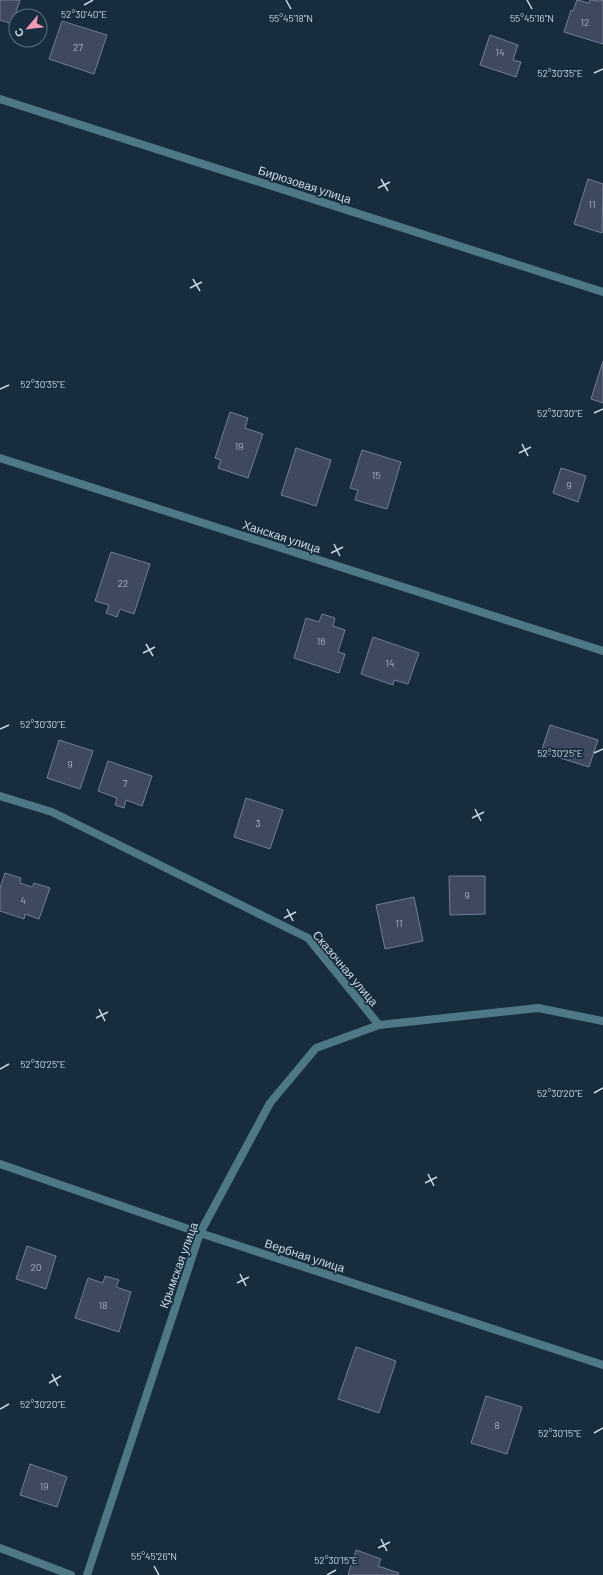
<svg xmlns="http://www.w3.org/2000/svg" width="603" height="1575" font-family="Barlow,sans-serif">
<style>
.building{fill:#3e485f;stroke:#727d97}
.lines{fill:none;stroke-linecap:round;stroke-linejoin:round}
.minor{stroke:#4e7886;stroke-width:8}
.ticks{fill:none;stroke:#cbd8e4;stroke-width:1.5}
.labels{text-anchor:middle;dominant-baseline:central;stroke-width:3.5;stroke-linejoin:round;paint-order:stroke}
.number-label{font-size:10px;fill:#a8b4c3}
.street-label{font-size:12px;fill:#cbd8e4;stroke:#172d3e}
.ticks-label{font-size:10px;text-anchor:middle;fill:#cbd8e4;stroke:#172d3e;stroke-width:3.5;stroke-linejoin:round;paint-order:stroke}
</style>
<rect width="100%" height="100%" fill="#172d3e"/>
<!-- building -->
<path class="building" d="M0 0H20L12 24 0 20Z
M577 0 589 3 590 0 599 1 603 0V44L564 32 571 10 573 11Z
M62 21 107 35 94 74 49 59Z
M490 35 518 45 513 60 521 62 516 77 480 65Z
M588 179 603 184 602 233 574 224Z
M603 361V403L591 399Z
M230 412 248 418 245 428 263 434 248 478 218 468 221 460 215 458Z
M296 448 331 460 316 506 281 495Z
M362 450 401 462 387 509 355 500 358 490 350 488Z
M561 468 586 476 578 502 553 493Z
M111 552 150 564 134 614 120 609 117 617 106 613 109 605 95 601Z
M322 614 335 618 333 626 345 630 338 652 345 654 339 673 294 658 306 618 319 622Z
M373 637 419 653 408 684 394 680 393 685 361 674Z
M550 725 598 740 589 767 541 752Z
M59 740 93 751 80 789 47 778Z
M108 761 152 776 142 806 126 800 124 808 115 805 117 798 98 791Z
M246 798 283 810 270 849 234 837Z
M5 873 21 878 20 883 32 887 34 883 50 888 39 919 25 914 24 919 0 911V888Z
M449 876H485V914L450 915Z
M414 897 423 941 385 949 376 905Z
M27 1246 56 1256 46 1289 16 1279Z
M105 1276 119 1280 116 1287 131 1292 119 1332 75 1318 88 1278 103 1283Z
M356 1347 396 1361 379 1413 338 1399Z
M486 1396 522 1407 507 1454 471 1443Z
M30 1464 67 1477 57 1507 20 1495Z
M356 1550 381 1559 378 1566 399 1573 398 1575H348Z"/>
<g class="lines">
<!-- minor -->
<path class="minor" d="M0 99 603 292
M0 458 603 651
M0 796 52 812 308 938 379 1025
M0 1164 200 1233 603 1365
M0 1548 71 1575
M87 1575 200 1233 270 1103 316 1048 379 1025 538 1008 603 1021"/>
</g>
<!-- ticks -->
<path class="ticks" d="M286 0 291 9M527 0 532 9M84 5 93 0M594 73 603 69M381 179 388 191M378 188 390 182M193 279 200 291M190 288 202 282M0 389 9 385M594 413 603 409M522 444 528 456M519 453 531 447M334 544 340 556M331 553 343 547M146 644 153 656M143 653 155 647M0 729 9 725M594 753 603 749M475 809 481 821M472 818 484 812M287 909 293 921M284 918 296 912M99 1009 105 1021M96 1018 108 1012M0 1069 9 1064M594 1093 603 1088M428 1174 434 1186M425 1183 437 1177M240 1274 246 1286M237 1283 249 1277M52 1374 58 1386M49 1383 61 1376M0 1409 9 1404M594 1433 603 1428M381 1539 387 1551M378 1548 390 1542M154 1566 159 1575M327 1575 336 1570"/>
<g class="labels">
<!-- number labels -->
<g class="number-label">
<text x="585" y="22">12</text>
<text x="78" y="47">27</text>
<text x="500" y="52">14</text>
<text x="592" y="204">11</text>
<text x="239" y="446">19</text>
<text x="376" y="475">15</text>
<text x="569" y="485">9</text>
<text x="123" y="583">22</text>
<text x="321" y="641">16</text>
<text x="390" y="663">14</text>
<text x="70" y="764">9</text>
<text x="125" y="783">7</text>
<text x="258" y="823">3</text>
<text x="467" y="895">9</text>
<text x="23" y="900">4</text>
<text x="399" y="923">11</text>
<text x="36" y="1267">20</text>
<text x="103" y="1305">18</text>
<text x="497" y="1425">8</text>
<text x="44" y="1486">19</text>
</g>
<!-- street labels -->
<g class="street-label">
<text transform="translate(305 184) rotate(18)">Бирюзовая улица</text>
<text transform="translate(282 536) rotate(18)">Ханская улица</text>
<text transform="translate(346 968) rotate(50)">Сказочная улица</text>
<text transform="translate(305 1255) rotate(18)">Вербная улица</text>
<text transform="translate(178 1265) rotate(-70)">Крымская улица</text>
</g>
</g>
<g class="ticks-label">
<text x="84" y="18">52°30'40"E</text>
<text x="291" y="22">55°45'18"N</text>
<text x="532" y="22">55°45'16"N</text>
<text x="560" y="77">52°30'35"E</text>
<text x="43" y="388">52°30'35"E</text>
<text x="560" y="417">52°30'30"E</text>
<text x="43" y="728">52°30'30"E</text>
<text x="560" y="757">52°30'25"E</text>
<text x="43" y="1068">52°30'25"E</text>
<text x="560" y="1097">52°30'20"E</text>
<text x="43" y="1408">52°30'20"E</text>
<text x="560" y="1437">52°30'15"E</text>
<text x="154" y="1560">55°45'26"N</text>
<text x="336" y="1564">52°30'15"E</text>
</g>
<!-- north arrow -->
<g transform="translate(28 28) rotate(242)"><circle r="19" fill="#172d3e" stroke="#5f7180"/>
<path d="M0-3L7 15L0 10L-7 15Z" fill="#f09ab6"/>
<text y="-6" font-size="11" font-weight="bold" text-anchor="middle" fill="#cbd8e4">С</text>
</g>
</svg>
